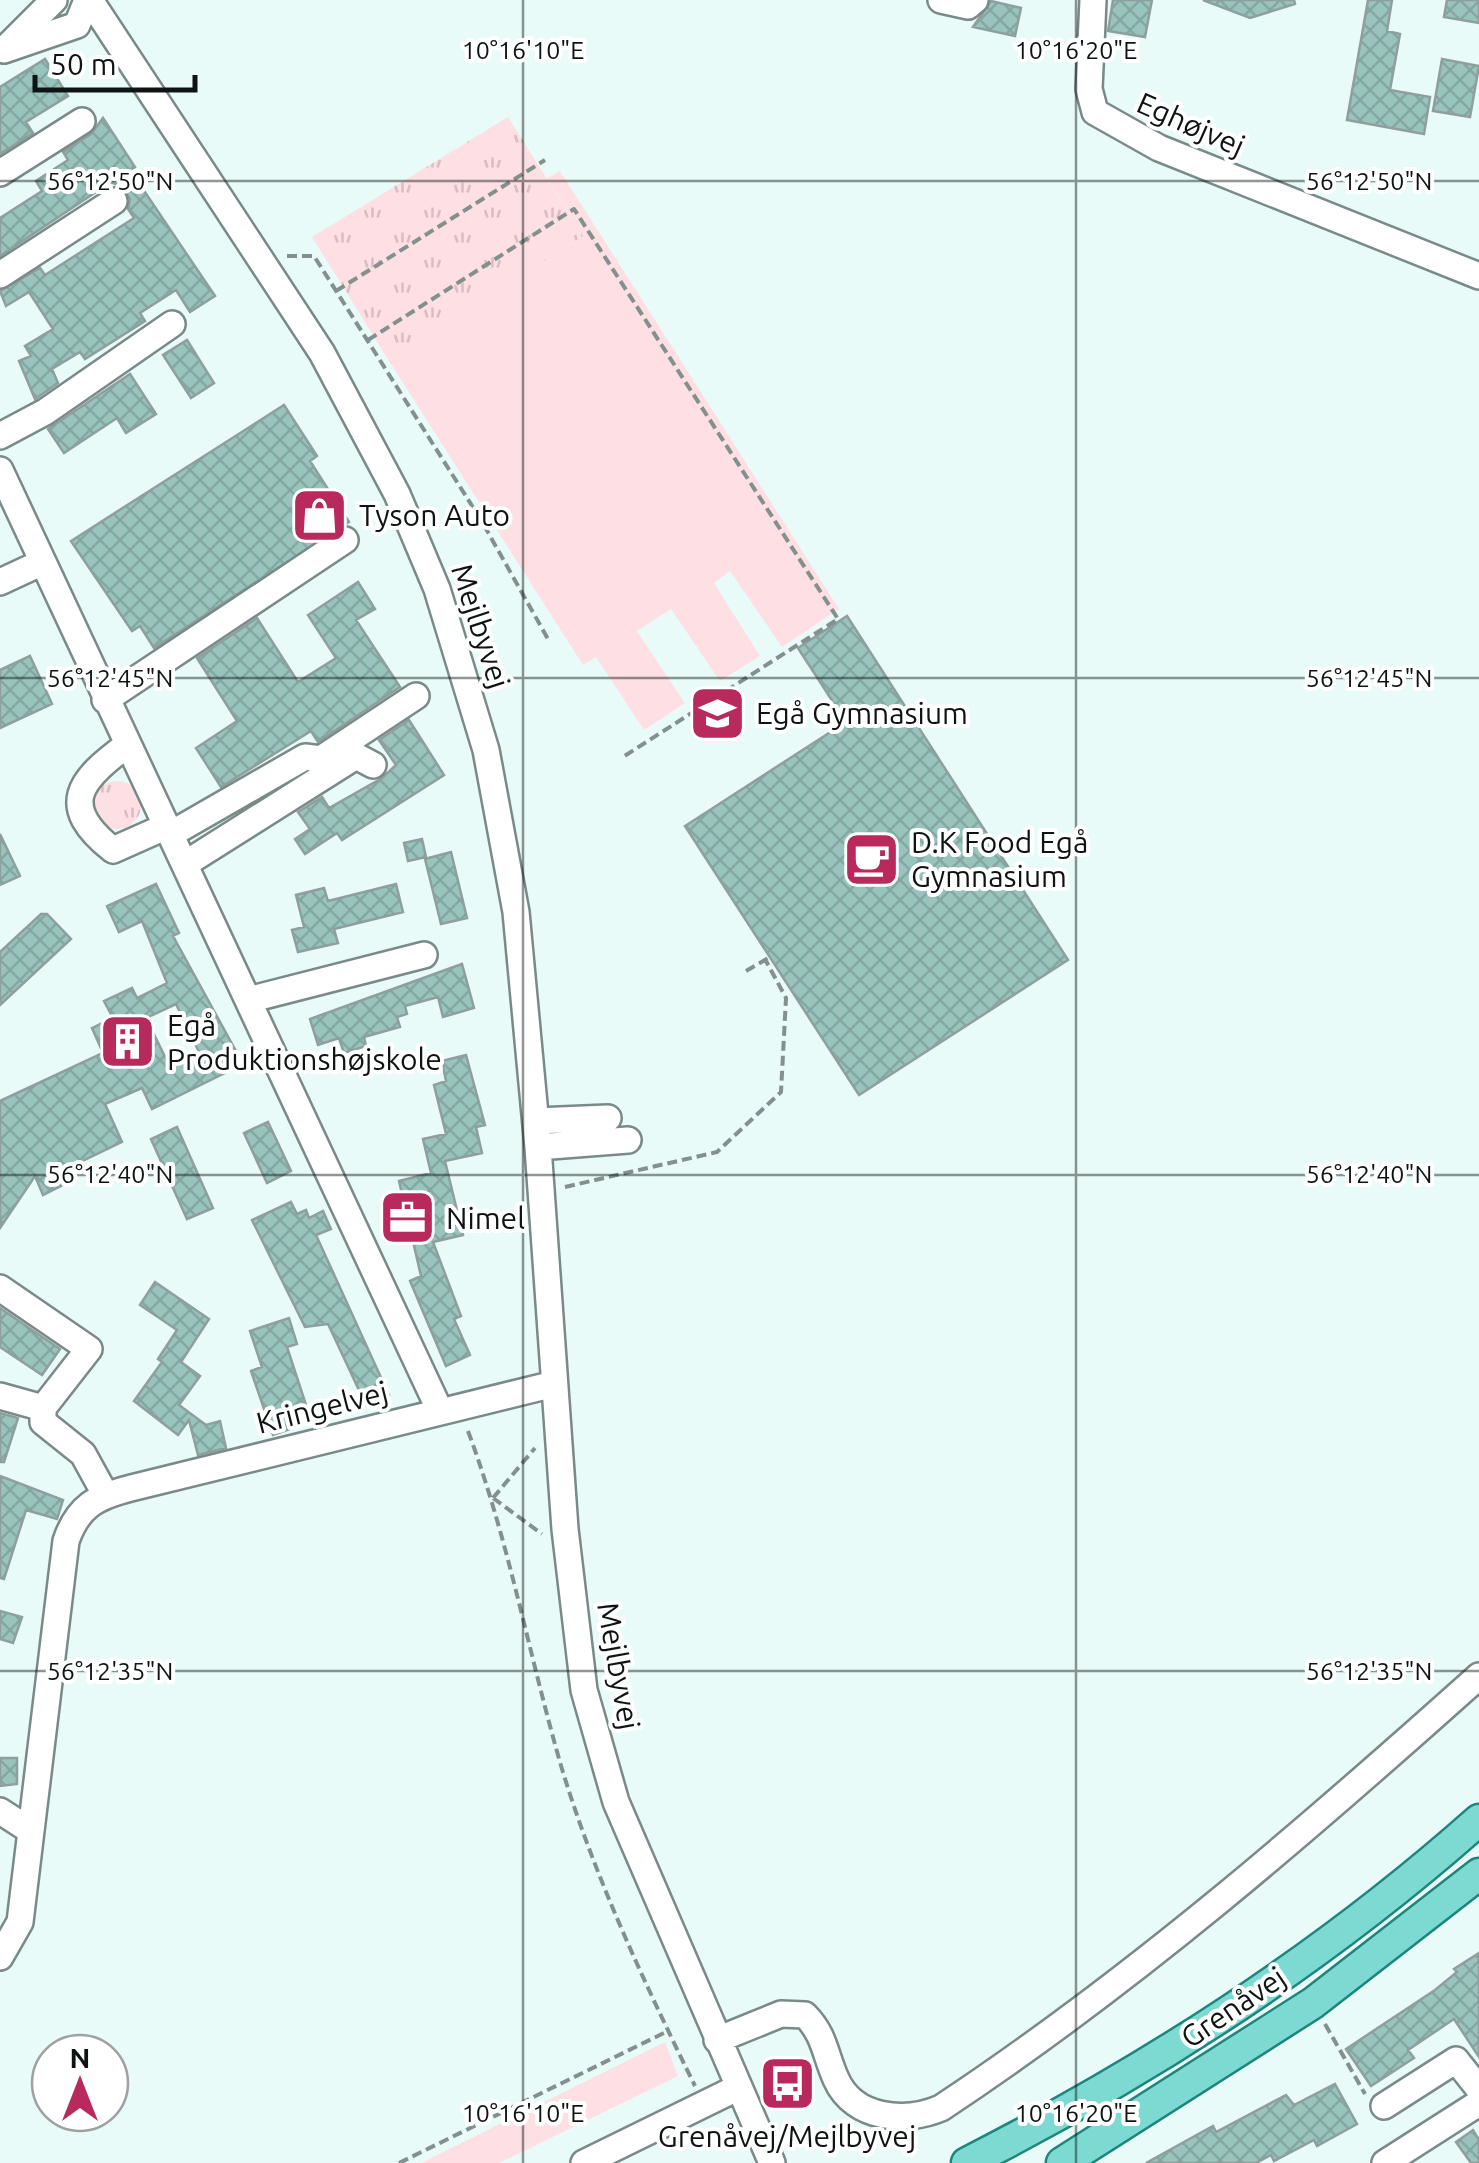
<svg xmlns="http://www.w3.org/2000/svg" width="1479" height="2163" font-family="Ubuntu,sans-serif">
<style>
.grass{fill:#fddfe4}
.park{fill:url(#park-tufts)}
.building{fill:url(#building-cross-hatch);stroke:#8e9f9d;stroke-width:2.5;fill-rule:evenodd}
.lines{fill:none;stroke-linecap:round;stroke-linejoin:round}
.minor-casing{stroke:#798a88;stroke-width:30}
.major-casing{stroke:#1e857c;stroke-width:35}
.path{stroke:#83908e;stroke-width:4;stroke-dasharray:10 5;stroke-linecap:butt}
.minor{stroke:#fff;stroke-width:25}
.major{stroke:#7ddad3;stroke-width:30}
.ticks{fill:none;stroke:#0e1413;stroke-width:2.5;stroke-opacity:0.45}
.labels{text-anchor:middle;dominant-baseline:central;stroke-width:8;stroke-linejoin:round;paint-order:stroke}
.street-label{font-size:30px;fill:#0e1413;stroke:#fff}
.poi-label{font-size:30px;fill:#0e1413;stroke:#fff;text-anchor:start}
.ticks-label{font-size:25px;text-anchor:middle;fill:#0e1413;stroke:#fff;stroke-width:8;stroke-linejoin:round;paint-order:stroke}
</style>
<defs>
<pattern id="park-tufts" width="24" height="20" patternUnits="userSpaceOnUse" patternTransform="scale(2.5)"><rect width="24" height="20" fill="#fddfe4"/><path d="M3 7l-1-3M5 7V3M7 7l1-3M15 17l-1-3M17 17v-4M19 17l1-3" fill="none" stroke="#d8bec3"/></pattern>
<pattern id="building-cross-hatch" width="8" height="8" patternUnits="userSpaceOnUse" patternTransform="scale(2.5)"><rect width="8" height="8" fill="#99c4be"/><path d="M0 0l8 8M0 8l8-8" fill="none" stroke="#83a8a2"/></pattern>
</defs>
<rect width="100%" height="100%" fill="#e9fbf8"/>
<!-- grass -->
<path class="grass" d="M560 171 839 609 782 647 730 571 714 583 760 656 720 681 671 609 637 631 685 703 644 730 596 657 583 665 389 361 583 236 547 178Z
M665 2042 678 2076 499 2163H421Z"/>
<!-- park -->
<path class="park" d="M508 117 583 236 389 361 312 237Z
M93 805a24 24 0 1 1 48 0a24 24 0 1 1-48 0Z"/>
<!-- building -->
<path class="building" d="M1113 0H1152L1145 37 1108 31Z
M1203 0H1294L1295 4 1250 18Z
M1368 0H1392L1387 31 1400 34 1390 90 1430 97 1424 134 1347 120Z
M1447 0H1479V23L1444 17Z
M991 1 1021 8 1015 36 973 27Z
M45 59 68 96 26 122 33 133 0 154V87Z
M1442 59 1479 66 1470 117 1433 111Z
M103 118 135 167 130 170 215 296 190 312 176 290 140 313 145 321 85 359 80 352 52 369 58 383 35 399 19 361 31 356 25 346 53 329 29 292 6 306 0 291 40 268 45 275 134 218 128 209 130 199 122 187 111 182 0 256V218L42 191 36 181 68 160 63 152 91 134Z
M187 340 214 383 191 398 163 355Z
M130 374 156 414 126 433 117 418 64 453 48 429Z
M284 405 317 456 310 461 349 522 154 648 140 626 132 631 71 541Z
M358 582 375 609 356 620 400 687 318 742 311 731 221 787 196 748 237 721 197 658 257 618 298 682 336 658 308 615Z
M847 616 1068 960 859 1095 685 826 846 722 798 648Z
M30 656 52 704 0 728V670Z
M409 720 444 775 342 840 337 833 305 854 295 839 310 829 298 812 322 797 329 808 382 778 396 765 379 740Z
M0 834 20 876 0 885Z
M422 839 426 857 408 861 404 843Z
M451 852 467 918 441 924 425 859Z
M156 884 179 933 173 936 243 1064 152 1109 142 1088 105 1104 122 1142 55 1174 61 1186 43 1195 35 1176 0 1228V1101L103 1053 92 1028 113 1018 104 1001 132 988 137 998 167 983 142 921 119 932 107 906ZM176 1004 199 1052 169 1065 146 1018Z
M396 884 403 912 334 929 338 943 298 952 292 930 304 927 296 895 324 888 328 901Z
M41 914H47L71 939 0 1005V952Z
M462 964 474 1008 443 1017 438 997 405 1006 407 1014 397 1017 400 1027 364 1037 366 1046 344 1053 339 1038 318 1045 310 1019Z
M466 1055 485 1125 476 1127 482 1153 445 1161 463 1235 433 1242 461 1316 454 1319 470 1355 446 1366 410 1281 421 1276 399 1181 431 1173 423 1139 446 1134 434 1085 446 1081 442 1061Z
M268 1122 291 1171 267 1183 244 1133Z
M177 1127 213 1208 187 1219 151 1139Z
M291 1202 297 1214 306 1210 309 1218 323 1211 331 1229 316 1235 389 1395 366 1405 328 1324 305 1327 252 1220Z
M155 1282 209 1319 181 1362 200 1376 179 1405 206 1425 220 1421 226 1448 198 1455 189 1420 178 1435 134 1401 162 1362 158 1359 177 1330 140 1305Z
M0 1308 60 1349 42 1375 0 1347Z
M289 1318 297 1344 287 1347 307 1408 291 1413 296 1427 273 1435 251 1371 262 1367 250 1331Z
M0 1413 18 1418 4 1462H0Z
M0 1476 63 1500 57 1519 26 1510 4 1579 0 1578Z
M0 1611 22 1617 13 1643 0 1639Z
M0 1758H17V1784L0 1786Z
M1479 1953V2057L1454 2019 1408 2050 1414 2058 1371 2086 1346 2049 1435 1990 1457 1972 1454 1969Z
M1335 2084 1357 2124 1317 2146 1314 2140 1274 2161 1271 2155 1256 2163H1146L1213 2126 1216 2132 1286 2095 1294 2105Z
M1473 2130 1479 2140V2163H1471L1456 2142Z"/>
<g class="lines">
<defs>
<path id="minor" d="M90 0 322 353 397 494 437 589 486 750 516 912 538 1147 565 1529 584 1690 616 1802 772 2163
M941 0 968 6 975 0
M1093 0 1089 89 1095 112 1159 148 1479 276
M8 46 54 0
M4 50 77 25 87 0
M0 173 82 121
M0 275 114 201
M0 436 45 412 172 324
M0 470 440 1411
M0 582 43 562
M105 700 345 540
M127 745C79 780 57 806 113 850L167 826
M171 834 305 757 321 759 416 696
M185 864 356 756 373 765
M248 1000 424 955
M536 1121 608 1118
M538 1147 628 1140
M0 1288 89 1349 43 1408 0 1396
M43 1408V1422L83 1454 105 1494
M0 1811 28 1829
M0 1957 20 1922 66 1541C78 1506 96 1497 131 1488L554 1384
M717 2040 781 2014 805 2015C825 2035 825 2055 836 2079 854 2120 906 2123 941 2108 1133 1981 1307 1830 1479 1676
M1384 2106 1456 2060 1479 2089
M584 2163 737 2088
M1385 2163 1479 2103"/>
<path id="major" d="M967 2163C1150 2070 1325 1957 1479 1820
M1062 2163 1313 2003 1479 1874"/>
</defs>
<!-- minor casing -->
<use href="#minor" class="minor-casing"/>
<!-- major casing -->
<use href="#major" class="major-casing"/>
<!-- path -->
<path class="path" d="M287 256H314L481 520 548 639
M336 291 545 160
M368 340 574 209 838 619 623 757
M746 971 770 957
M565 1187 717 1152 781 1092 786 998 765 959
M468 1431C509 1541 529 1656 562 1769 595 1878 645 1984 695 2086
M493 1498 535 1448
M493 1498 542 1534
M1325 2024 1365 2094
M399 2163 668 2031"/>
<!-- minor -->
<use href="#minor" class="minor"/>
<!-- major -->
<use href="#major" class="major"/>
</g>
<!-- ticks -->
<path class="ticks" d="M523 0V2163M1076 0V2163M0 181H1479M0 678H1479M0 1175H1479M0 1671H1479"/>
<!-- icons -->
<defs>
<symbol id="shop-square" viewBox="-11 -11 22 22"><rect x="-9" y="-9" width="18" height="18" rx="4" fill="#b82a5c" stroke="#fff"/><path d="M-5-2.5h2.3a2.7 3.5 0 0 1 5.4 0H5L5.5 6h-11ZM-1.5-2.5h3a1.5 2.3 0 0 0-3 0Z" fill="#fff"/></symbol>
<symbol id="school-square" viewBox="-11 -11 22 22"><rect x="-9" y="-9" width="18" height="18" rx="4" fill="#b82a5c" stroke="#fff"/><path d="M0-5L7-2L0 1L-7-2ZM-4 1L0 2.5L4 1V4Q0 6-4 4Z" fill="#fff"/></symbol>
<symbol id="cafe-square" viewBox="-11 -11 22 22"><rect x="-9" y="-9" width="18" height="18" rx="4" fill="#b82a5c" stroke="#fff"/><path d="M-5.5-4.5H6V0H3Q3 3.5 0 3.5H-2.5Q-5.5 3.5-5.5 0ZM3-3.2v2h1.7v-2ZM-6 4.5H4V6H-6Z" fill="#fff"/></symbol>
<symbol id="building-square" viewBox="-11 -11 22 22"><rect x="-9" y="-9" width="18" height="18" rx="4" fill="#b82a5c" stroke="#fff"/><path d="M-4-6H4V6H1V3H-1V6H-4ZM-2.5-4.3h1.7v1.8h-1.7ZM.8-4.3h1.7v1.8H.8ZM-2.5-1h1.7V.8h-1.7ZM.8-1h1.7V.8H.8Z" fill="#fff"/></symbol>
<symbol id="office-square" viewBox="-11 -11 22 22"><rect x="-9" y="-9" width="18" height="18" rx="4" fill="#b82a5c" stroke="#fff"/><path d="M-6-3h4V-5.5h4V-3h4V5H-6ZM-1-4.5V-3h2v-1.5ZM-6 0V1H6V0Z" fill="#fff"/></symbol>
<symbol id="bus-square" viewBox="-11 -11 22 22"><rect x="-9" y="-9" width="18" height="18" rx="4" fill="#b82a5c" stroke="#fff"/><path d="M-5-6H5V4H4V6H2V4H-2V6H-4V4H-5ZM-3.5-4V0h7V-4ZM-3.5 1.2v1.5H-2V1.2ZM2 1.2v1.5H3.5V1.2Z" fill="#fff"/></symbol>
</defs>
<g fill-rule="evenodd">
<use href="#shop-square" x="288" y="484" width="63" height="63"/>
<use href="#school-square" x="686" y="682" width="63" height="63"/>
<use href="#cafe-square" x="840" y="828" width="63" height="63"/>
<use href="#building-square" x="96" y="1010" width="63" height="63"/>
<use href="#office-square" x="376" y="1186" width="63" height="63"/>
<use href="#bus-square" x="756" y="2052" width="63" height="63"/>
</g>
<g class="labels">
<!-- street labels -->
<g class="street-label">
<text transform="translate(1191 124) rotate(24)">Eghøjvej</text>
<text transform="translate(481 626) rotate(72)">Mejlbyvej</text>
<text transform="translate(322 1407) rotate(-14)">Kringelvej</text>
<text transform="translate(619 1666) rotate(80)">Mejlbyvej</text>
<text transform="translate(1233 2007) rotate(-34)">Grenåvej</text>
</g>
<!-- poi labels -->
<g class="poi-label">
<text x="359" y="515">Tyson Auto</text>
<text x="756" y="713">Egå Gymnasium</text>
<text x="911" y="842">D.K Food Egå<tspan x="911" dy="34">Gymnasium</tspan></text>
<text x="167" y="1025">Egå<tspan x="167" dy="34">Produktionshøjskole</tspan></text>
<text x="446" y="1218">Nimel</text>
<text x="787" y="2136" text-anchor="middle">Grenåvej/Mejlbyvej</text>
</g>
</g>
<g class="ticks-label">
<text x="523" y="59">10°16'10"E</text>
<text x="1076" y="59">10°16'20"E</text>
<text x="110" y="190">56°12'50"N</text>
<text x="1369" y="190">56°12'50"N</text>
<text x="110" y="687">56°12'45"N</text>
<text x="1369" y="687">56°12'45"N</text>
<text x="110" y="1183">56°12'40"N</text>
<text x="1369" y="1183">56°12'40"N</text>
<text x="110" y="1680">56°12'35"N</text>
<text x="1369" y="1680">56°12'35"N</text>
<text x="523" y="2122">10°16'10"E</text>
<text x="1076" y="2122">10°16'20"E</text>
</g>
<!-- north arrow -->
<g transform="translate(80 2083)"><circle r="48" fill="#ffffff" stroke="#9fa1a1" stroke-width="2.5"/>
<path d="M0-8L18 38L0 25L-18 38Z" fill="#b82a5c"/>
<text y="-15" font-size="28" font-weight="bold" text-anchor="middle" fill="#0e1413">N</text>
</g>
<!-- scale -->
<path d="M35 75v15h160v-15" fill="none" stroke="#0e1413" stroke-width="5"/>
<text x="50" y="75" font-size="30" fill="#0e1413" stroke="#ffffff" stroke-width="8" paint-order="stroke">50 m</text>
</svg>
